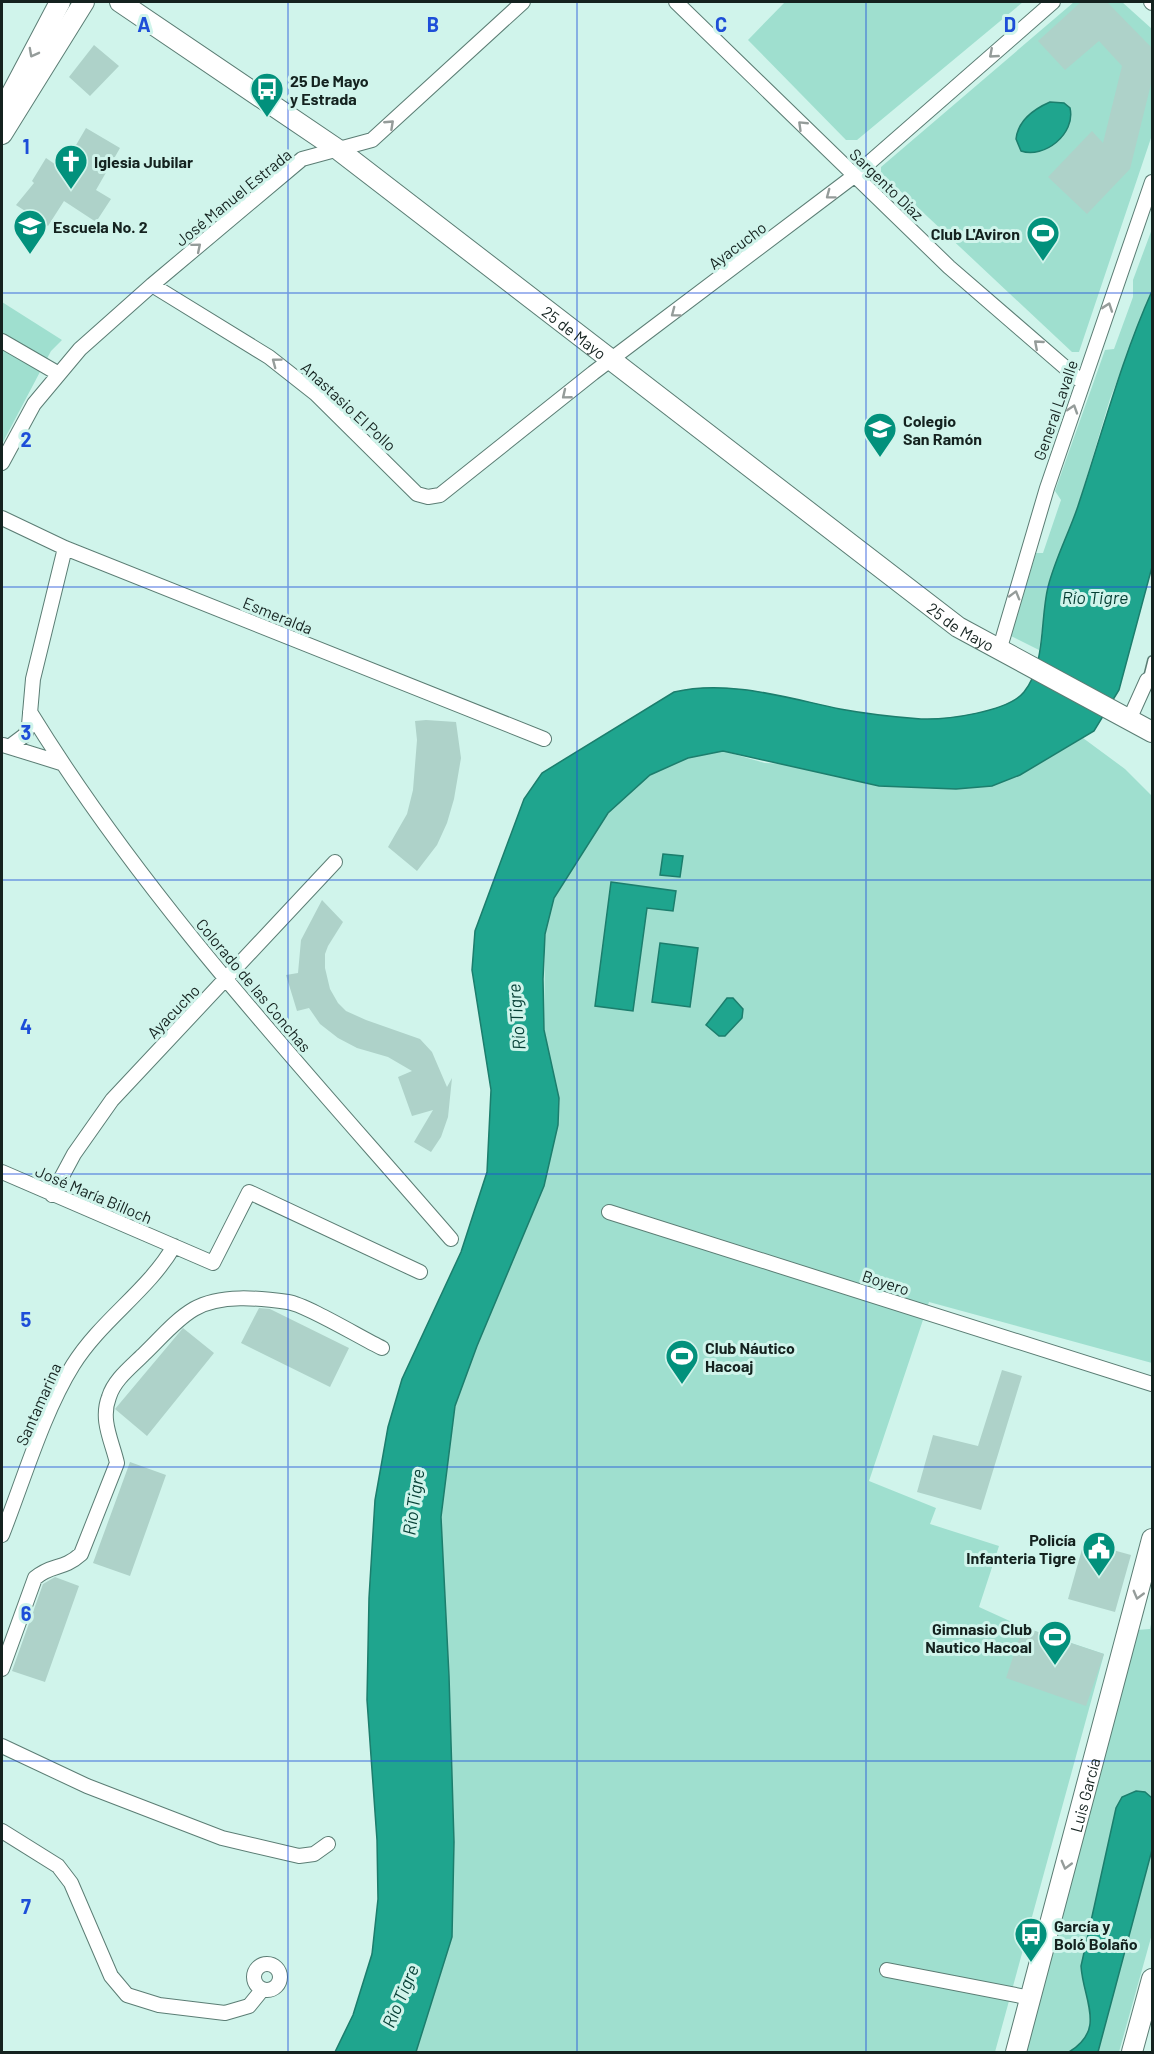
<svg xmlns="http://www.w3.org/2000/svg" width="1154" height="2054" font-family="Barlow,sans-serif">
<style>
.green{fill:#9fdfcf}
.water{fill:#1fa58e;stroke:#1c7e6d;stroke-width:1.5}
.building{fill:#aed2c9}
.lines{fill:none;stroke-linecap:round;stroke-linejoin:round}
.lane-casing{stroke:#5b7d74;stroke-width:10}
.street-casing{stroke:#5b7d74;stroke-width:16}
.secondary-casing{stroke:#5b7d74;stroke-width:22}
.lane{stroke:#fff;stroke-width:7}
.street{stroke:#fff;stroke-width:14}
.secondary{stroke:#fff;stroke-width:20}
.oneway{stroke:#959c9a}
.grid{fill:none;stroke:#1d4ed8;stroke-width:1.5;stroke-opacity:0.55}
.labels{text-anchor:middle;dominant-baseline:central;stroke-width:6;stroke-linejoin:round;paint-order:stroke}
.poi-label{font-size:16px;font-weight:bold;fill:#14221f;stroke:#d0f4eb;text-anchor:start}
.street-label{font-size:16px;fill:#14221f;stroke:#d0f4eb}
.water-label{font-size:18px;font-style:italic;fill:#063f35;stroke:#d0f4eb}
.grid-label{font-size:20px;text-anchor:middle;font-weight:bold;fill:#1d4ed8;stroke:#d0f4eb;stroke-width:6;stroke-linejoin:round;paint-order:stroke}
</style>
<rect width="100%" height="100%" fill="#d0f4eb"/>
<!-- green -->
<path class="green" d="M785 2H1023L857 140H846L748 40Z
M1074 2H1122L1152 29V135L1079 352H1072L881 173V167Z
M1152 229V291L1110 399 1078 506 1048 587 1039 650 1011 636 1036 553H1043L1061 500 1055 491 1105 350 1114 349 1133 297V280Z
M2 302 62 340 51 351 2 444Z
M1083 738 1125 769 1152 796V1363L929 1302 869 1481 936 1508 930 1524 999 1546 979 1607 1023 1627 1104 1654 995 2052H416L452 1937 454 1842 449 1676 441 1517 455 1406 477 1346 544 1186 559 1098 544 1030 545 934 554 898 608 813 650 775 688 758 723 751 765 763 1020 775Z
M1152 1619V1934L1119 2052H1022L1137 1630 1150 1629Z"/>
<!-- water -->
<path class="water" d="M1050 102 1064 103 1070 108C1076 134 1044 159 1021 151L1016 139C1018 121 1034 109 1050 102Z
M1152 291V567L1119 690 1094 731 1020 775 992 786 956 789 879 786 723 751 688 758 650 775 608 813 554 898 545 934 543 979 544 1030 559 1098 558 1125 544 1186 477 1346 455 1406 441 1517 449 1676 454 1842 452 1937 416 2052H335L353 2015 372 1954 378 1899 377 1840 367 1700 369 1598 375 1500 388 1427 402 1379 461 1252 487 1172 491 1090 472 970 475 931 524 799 542 773 674 692C728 679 787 698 840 709 867 714 894 717 921 719 946 720 1008 712 1024 692 1046 665 1040 619 1048 587 1055 559 1069 533 1078 506 1102 434 1121 360 1152 291Z
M663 854 683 856 680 877 660 875Z
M611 882 676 891 673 911 647 908 633 1011 595 1006Z
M660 943 698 948 690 1007 652 1002Z
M727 998H733L743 1009 742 1018 725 1036H719L706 1025Z
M1136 1791 1145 1792 1152 1798V1850L1098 2052H1069C1107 2029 1083 2000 1081 1966L1116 1808 1122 1797Z"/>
<!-- building -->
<path class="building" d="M1081 2H1107L1152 48V80L1130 169 1087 214 1048 177 1092 131 1103 143 1122 66 1099 41 1065 70 1038 41Z
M94 45 119 66 90 96 69 77Z
M86 128 120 148 96 190 111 199 96 222 64 201 48 226 16 205 34 183 32 181 46 158 62 169Z
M426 720 456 722 461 758 454 799 447 823 437 845 417 871 388 847 407 814 413 790 417 740 415 721Z
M322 900 343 922 328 946 325 954V968L330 989 338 1003 346 1011 366 1020 420 1039 432 1052 447 1087 452 1078 448 1117 441 1137 431 1152 414 1142 433 1110 412 1116 398 1077 412 1071 388 1057 357 1048 338 1038 320 1024 309 1008 297 1011 286 975 298 973 301 940Z
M259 1308 270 1309 349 1348 330 1387 241 1343Z
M183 1328 214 1353 147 1436 115 1409Z
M1002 1370 1022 1376 981 1510 917 1492 933 1435 978 1446Z
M130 1462 166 1475 130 1576 93 1563Z
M1084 1542 1131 1555 1115 1612 1068 1599Z
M55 1577 79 1586 45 1682 12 1671 43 1584Z
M1023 1627 1104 1654 1086 1706 1006 1678Z"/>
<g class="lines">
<defs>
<path id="lane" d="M1147 680 1152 660"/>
<path id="street" d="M676 2 949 267 1082 382
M1151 2 1152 3
M152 285 269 357 316 394 417 494 428 497 440 495 593 373 854 176 1053 2
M2 341 59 374
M2 463 34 404 80 349 152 285 302 159 372 140 523 2
M2 518 65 548 544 739
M999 651 1047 488 1152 182
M30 712C148 904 304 1069 451 1239
M1129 720 1147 680
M3 745 61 763
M9 747 25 735 29 725 33 679 65 548
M2 1172 213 1263 249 1192 420 1272
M52 1195 74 1154 112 1100 335 862
M609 1212 1152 1384
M2 1535C23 1482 43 1413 73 1365 101 1320 148 1291 174 1246
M2 1669 35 1578C53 1563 62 1571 81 1554L117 1463C112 1441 100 1420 109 1397 114 1380 131 1367 143 1355 159 1340 175 1320 194 1309 220 1294 259 1298 288 1302 307 1305 361 1338 382 1348
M2 1746 87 1786 222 1838 299 1856 314 1854 328 1844
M2 1831 58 1866 71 1883 111 1976 127 1995 159 2005 225 2013 249 2006 262 1990
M254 1977a13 13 0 1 1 26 0a13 13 0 1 1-26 0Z
M887 1970 1031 1998"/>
<g id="secondary">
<path id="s1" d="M120 2 340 151 958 627 1152 732"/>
<path d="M7 109 12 93 60 2"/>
<path d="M2 134 84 2"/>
<path id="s2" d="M1016 2052 1152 1539"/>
<path d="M1132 2052 1152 1979"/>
</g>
</defs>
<!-- lane casing -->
<use href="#lane" class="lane-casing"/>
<!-- street casing -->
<use href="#street" class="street-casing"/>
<!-- secondary casing -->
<use href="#secondary" class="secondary-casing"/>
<!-- lane -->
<use href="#lane" class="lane"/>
<!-- street -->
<use href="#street" class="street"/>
<!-- secondary -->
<use href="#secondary" class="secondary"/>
</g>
<!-- one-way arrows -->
<defs><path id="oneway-chevron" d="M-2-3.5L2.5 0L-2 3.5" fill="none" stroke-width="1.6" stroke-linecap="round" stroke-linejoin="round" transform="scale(1.5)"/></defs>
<g class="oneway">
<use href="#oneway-chevron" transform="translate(33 53) rotate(118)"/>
<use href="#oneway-chevron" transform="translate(993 54) rotate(139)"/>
<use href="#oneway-chevron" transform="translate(390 124) rotate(-43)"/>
<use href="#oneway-chevron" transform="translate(802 125) rotate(-136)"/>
<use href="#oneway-chevron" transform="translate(830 195) rotate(143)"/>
<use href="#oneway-chevron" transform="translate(197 247) rotate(-40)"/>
<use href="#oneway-chevron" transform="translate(1108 307) rotate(-71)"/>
<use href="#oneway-chevron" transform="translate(675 313) rotate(143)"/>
<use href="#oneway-chevron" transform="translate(1038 344) rotate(-139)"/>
<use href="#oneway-chevron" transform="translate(276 362) rotate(-143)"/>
<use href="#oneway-chevron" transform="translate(566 395) rotate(141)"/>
<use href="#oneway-chevron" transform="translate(1073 409) rotate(-72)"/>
<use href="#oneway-chevron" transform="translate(1015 595) rotate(-74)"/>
<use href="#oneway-chevron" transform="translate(1138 1595) rotate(105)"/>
<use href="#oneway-chevron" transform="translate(1066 1865) rotate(105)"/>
</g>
<!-- grid -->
<path class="grid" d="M288 2V2052M577 2V2052M866 2V2052M2 293H1152M2 587H1152M2 880H1152M2 1174H1152M2 1467H1152M2 1761H1152"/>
<!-- icons -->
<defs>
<symbol id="bus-pin" viewBox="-11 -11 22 30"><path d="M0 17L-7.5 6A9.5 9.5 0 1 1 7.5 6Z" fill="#02917c" stroke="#d0f4eb"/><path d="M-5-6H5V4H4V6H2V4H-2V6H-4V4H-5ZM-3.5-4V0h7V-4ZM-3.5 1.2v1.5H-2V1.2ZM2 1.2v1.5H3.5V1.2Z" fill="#fff"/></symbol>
<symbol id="church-pin" viewBox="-11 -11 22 30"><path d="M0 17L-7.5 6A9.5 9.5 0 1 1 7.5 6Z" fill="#02917c" stroke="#d0f4eb"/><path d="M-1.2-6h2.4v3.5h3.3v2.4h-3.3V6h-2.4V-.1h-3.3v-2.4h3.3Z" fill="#fff"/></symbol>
<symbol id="school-pin" viewBox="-11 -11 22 30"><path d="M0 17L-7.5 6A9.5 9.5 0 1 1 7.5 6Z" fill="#02917c" stroke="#d0f4eb"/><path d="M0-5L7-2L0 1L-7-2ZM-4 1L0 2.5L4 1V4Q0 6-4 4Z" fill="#fff"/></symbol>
<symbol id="stadium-pin" viewBox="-11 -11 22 30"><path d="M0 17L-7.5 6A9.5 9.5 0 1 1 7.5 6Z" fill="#02917c" stroke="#d0f4eb"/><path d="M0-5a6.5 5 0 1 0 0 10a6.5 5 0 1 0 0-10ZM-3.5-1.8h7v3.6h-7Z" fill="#fff"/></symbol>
<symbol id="civic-pin" viewBox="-11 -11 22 30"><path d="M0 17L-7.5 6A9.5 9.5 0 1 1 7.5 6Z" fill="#02917c" stroke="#d0f4eb"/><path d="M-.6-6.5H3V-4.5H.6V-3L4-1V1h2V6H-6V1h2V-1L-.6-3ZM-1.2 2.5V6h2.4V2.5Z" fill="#fff"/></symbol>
</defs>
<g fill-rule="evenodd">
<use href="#bus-pin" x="248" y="70" width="38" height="52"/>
<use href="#church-pin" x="52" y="142" width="38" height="52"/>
<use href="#school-pin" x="11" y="207" width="38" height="52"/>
<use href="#stadium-pin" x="1024" y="214" width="38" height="52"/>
<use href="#school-pin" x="861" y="410" width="38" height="52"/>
<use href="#stadium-pin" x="663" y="1337" width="38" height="52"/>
<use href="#civic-pin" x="1080" y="1529" width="38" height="52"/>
<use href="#stadium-pin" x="1036" y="1618" width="38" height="52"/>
<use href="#bus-pin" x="1012" y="1915" width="38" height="52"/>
</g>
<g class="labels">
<!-- poi labels -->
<g class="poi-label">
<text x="290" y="80">25 De Mayo<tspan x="290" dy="18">y Estrada</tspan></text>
<text x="94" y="161">Iglesia Jubilar</text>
<text x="53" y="226">Escuela No. 2</text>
<text x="1020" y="233" text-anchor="end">Club L'Aviron</text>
<text x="903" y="420">Colegio<tspan x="903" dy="18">San Ramón</tspan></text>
<text x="705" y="1347">Club Náutico<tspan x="705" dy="18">Hacoaj</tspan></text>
<text x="1076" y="1539" text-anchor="end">Policía<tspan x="1076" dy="18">Infanteria Tigre</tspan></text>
<text x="1032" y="1628" text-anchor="end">Gimnasio Club<tspan x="1032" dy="18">Nautico Hacoal</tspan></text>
<text x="1054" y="1925">García y<tspan x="1054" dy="18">Boló Bolaño</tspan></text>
</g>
<!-- street labels -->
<g class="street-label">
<text transform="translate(887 184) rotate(44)">Sargento Díaz</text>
<text transform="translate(233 197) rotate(-39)">José Manuel Estrada</text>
<text transform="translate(737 245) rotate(-37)">Ayacucho</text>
<text stroke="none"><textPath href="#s1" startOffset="562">25 de Mayo</textPath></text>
<text transform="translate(349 406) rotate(43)">Anastasio El Pollo</text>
<text transform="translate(1055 410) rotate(-71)">General Lavalle</text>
<text transform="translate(278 615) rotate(22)">Esmeralda</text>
<text stroke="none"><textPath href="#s1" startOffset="1048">25 de Mayo</textPath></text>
<text transform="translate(254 985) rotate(50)">Colorado de las Conchas</text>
<text transform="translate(173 1011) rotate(-46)">Ayacucho</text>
<text transform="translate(94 1194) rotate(23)">José María Billoch</text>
<text transform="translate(886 1282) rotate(18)">Boyero</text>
<text transform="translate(38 1404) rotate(-66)">Santamarina</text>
<text stroke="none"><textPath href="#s2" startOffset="266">Luis García</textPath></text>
</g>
<!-- water labels -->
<g class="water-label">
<text x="1095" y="597">Río Tigre</text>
<text transform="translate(516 1017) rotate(-95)">Río Tigre</text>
<text transform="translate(413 1502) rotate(-82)">Río Tigre</text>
<text transform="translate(400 1996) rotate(-67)">Río Tigre</text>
</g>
</g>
<g class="grid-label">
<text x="144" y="32">A</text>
<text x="433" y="32">B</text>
<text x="721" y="32">C</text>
<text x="1010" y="32">D</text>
<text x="26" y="154">1</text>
<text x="26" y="447">2</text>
<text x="26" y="740">3</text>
<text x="26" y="1034">4</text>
<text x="26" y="1327">5</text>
<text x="26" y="1621">6</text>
<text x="26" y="1914">7</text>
</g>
<!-- border -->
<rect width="1154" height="2054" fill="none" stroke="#14221f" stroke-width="6"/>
</svg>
